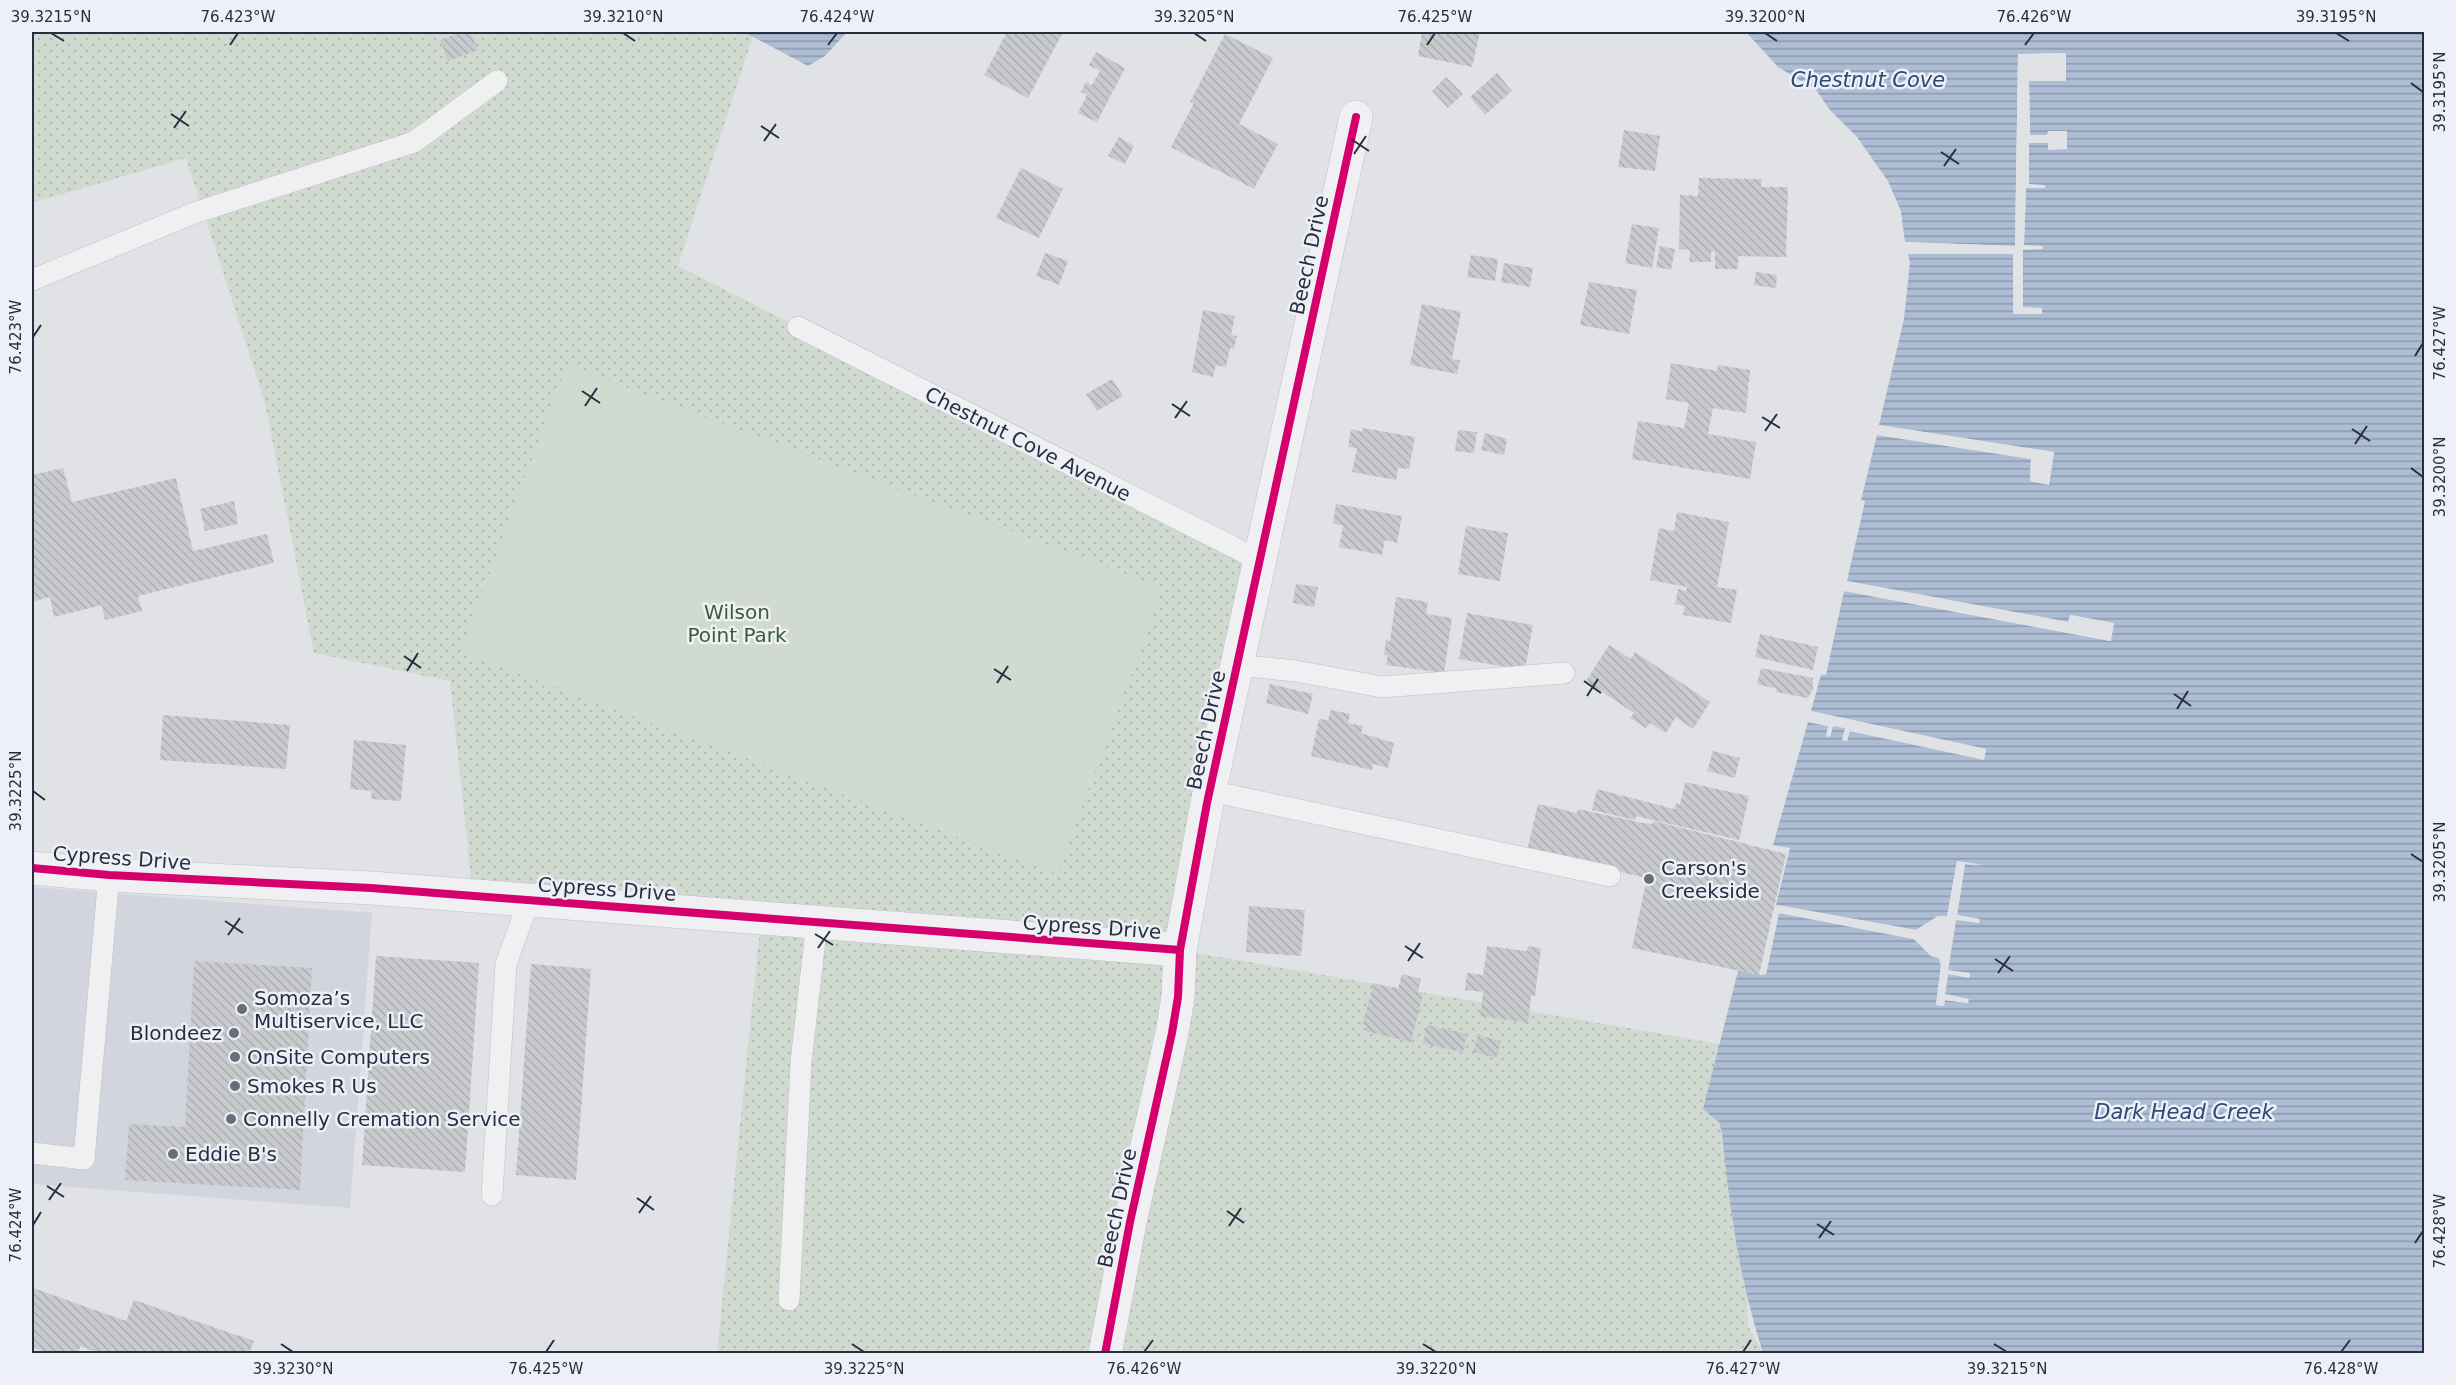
<svg xmlns="http://www.w3.org/2000/svg" width="2456" height="1385" font-family="'DejaVu Sans',sans-serif">
<style>
.built{fill:#d2d5dd}
.green{fill:url(#green-dots)}
.pitch{fill:#d0dad0}
.water{fill:url(#water-rules)}
.pier{fill:#e1e2e6}
.building{fill:url(#building-back-hatch)}
.lines{fill:none;stroke-linecap:round;stroke-linejoin:round}
.lane-casing{stroke:#bfc0c4;stroke-width:22}
.street-casing{stroke:#bfc0c4;stroke-width:34}
.lane{stroke:#f0f0f3;stroke-width:21}
.street{stroke:#f0f0f3;stroke-width:33}
.cycleway-casing{stroke:#edf0f6;stroke-width:11}
.cycleway{stroke:#d6006c;stroke-width:8}
.ticks{fill:none;stroke:#262e40;stroke-width:2}
.poi-dot{fill:#676d7a;stroke:#edf0f6;stroke-width:2}
.labels{text-anchor:middle;dominant-baseline:central;stroke-width:5;stroke-linejoin:round;paint-order:stroke}
.street-label{font-size:20px;fill:#262e40;stroke:#edf0f6}
.park-label{font-size:20px;fill:#385d32;stroke:#edf0f6}
.poi-label{font-size:20px;fill:#262e40;stroke:#edf0f6;text-anchor:start}
.water-label{font-size:21px;font-style:italic;fill:#2d4a77;stroke:#edf0f6}
.neatline{fill:none;stroke:#262e40;stroke-width:2}
.ticks-label{font-size:15px;text-anchor:middle;fill:#262e40}
</style>
<defs>
<pattern id="green-dots" width="8" height="8" patternUnits="userSpaceOnUse" patternTransform="scale(1.5)"><rect width="8" height="8" fill="#d0dad0"/><path d="M2 2h.1M6 6h.1" fill="none" stroke="#b2bbb4" stroke-width="1.8" stroke-linecap="round"/></pattern>
<pattern id="water-rules" width="6" height="5" patternUnits="userSpaceOnUse" patternTransform="scale(1.5)"><rect width="6" height="5" fill="#acbdd4"/><path d="M0 2.5h6" fill="none" stroke="#8c9aad"/></pattern>
<pattern id="building-back-hatch" width="6" height="6" patternUnits="userSpaceOnUse" patternTransform="scale(1.5)"><rect width="6" height="6" fill="#c9cace"/><path d="M-1 5l2 2M0 0l6 6M5-1l2 2" fill="none" stroke="#acaeb2"/></pattern>
</defs>
<rect width="100%" height="100%" fill="#e1e2e6"/>
<!-- built -->
<path class="built" d="M32 887 372 913 350 1208 32 1184Z"/>
<!-- green -->
<path class="green" d="M32 32H744L753 36 678 266 1259 560 1180 950 1743 1048 1748 1326 1763 1353H717L761 918 473 896 450 681 314 653 265 403 186 158 32 203Z"/>
<!-- pitch -->
<path class="pitch" d="M567 365 1163 588 1057 874 460 652Z"/>
<!-- water -->
<path class="water" d="M744 32H847L825 56 808 66Z
M1746 32H2424V1353H1763C1740 1282 1729 1207 1722 1132L1719 1122 1703 1109 1738 971 1761 975 1766 974 1779 913 1914 939 1931 956 1939 958 1941 966 1936 1005 1944 1006 1945 1000 1967 1003 1968 999 1945 994 1948 974 1969 978 1970 974 1948 970 1956 919 1978 923 1980 920 1957 915 1965 864 1984 867 1957 861 1947 917 1938 916 1916 930 1776 905 1790 848 1773 845 1808 722 1828 726 1830 737 1833 726 1845 728 1843 740 1847 741 1849 731 1984 759 1986 749 1811 711 1821 675H1826L1844 591 2110 641 2114 623 2070 615 2069 622 1847 581 1865 501 1861 500 1877 435 2031 459 2030 481 2049 484 2054 452 1879 425 1904 319 1910 262 1908 254H2013V314H2042V308H2023V249H2043V247L2024 245 2026 188H2045V185H2029V143H2048V149H2066L2067 131 2048 132V135H2030L2029 81H2066V53L2018 54 2015 246 1905 242 1901 211 1888 181 1857 137 1830 110 1816 90 1778 67Z"/>
<!-- pier -->
<path class="pier" d="M2066 53V81H2029L2030 135H2047L2048 131H2067V149L2048 150V143H2029V184L2045 185V188H2026L2024 245 2043 246V249L2023 250V307L2042 308V314H2013V254H1908L1907 251H2014L2016 254V311H2039H2022L2020 308V249L2023 187 2026 185V143L2028 140H2049L2051 147 2064 146V134H2051L2048 138 2027 137 2026 81 2029 78H2063V56L2021 57 2017 248 1906 245 1905 242 2015 246 2018 54Z
M1879 425 2054 452 2049 485 2030 481 2031 459 1877 435 1878 432 2032 456 2034 459 2033 479 2046 481 2051 455 1879 428Z
M1847 581 2068 622 2070 615 2114 623 2111 641 1844 591 1845 588 2108 637 2111 625 2073 618 2071 623 2068 625 1846 584Z
M1811 711 1986 749 1984 760 1850 731 1847 741 1842 740 1845 728 1833 726 1830 737 1826 736 1828 726 1808 722 1809 719 1982 756 1983 752 1810 714Z
M1957 861 1985 865 1965 864 1957 915 1980 919 1979 923 1956 920 1948 970 1970 973 1969 978 1948 974 1945 994 1969 999 1968 1003 1945 1000 1944 1006 1936 1005 1941 966 1939 958 1931 956 1914 939 1779 913 1766 974 1761 973V970L1764 971 1776 912 1780 910 1916 936 1933 953 1942 957 1944 966 1940 1002H1941L1962 865 1959 864 1950 918 1939 919 1917 932 1776 907V905L1916 930 1938 916H1947Z"/>
<!-- building -->
<path class="building" d="M463 32H470L478 50 448 61 440 40Z
M1007 32H1063L1028 98 984 75Z
M1422 32H1480L1472 67 1418 56Z
M1225 34 1273 58 1239 124 1278 144 1254 189 1171 147 1194 103 1190 102Z
M1096 52 1125 68 1097 122 1078 113 1087 95 1081 92 1086 82 1092 85 1100 71 1089 65Z
M1497 73 1512 91 1485 115 1470 97Z
M1446 77 1463 94 1448 108 1432 91Z
M1624 130 1660 136 1655 171 1618 167Z
M1119 137 1134 146 1125 164 1108 156Z
M1021 168 1063 189 1039 238 996 218Z
M1699 178 1762 179 1761 187H1788L1786 257 1738 256V269H1715V252H1711V262H1689L1690 250 1679 249 1680 195 1698 196Z
M1632 224 1659 228 1652 268 1625 263Z
M1660 246 1675 249 1671 270 1656 267Z
M1045 253 1068 261 1059 285 1036 276Z
M1471 255 1498 259 1495 281 1467 277Z
M1504 263 1533 268 1530 287 1501 282Z
M1756 272 1777 275 1776 288 1754 285Z
M1589 282 1637 290 1629 334 1580 325Z
M1422 304 1461 312 1452 359 1460 360 1457 374 1410 365Z
M1203 310 1235 316 1231 335 1237 336 1234 349 1230 348 1226 367 1216 365 1213 377 1192 372Z
M1671 363 1717 371 1718 365 1750 370 1746 413 1713 408 1708 434 1756 442 1750 479 1632 459 1638 421 1684 428 1689 403 1666 399Z
M1112 379 1123 396 1097 411 1086 394Z
M1363 428 1415 437 1409 469 1398 468 1396 480 1352 472 1357 448 1348 447 1351 429 1362 432Z
M1458 430 1477 432 1474 453 1455 451Z
M1485 433 1507 439 1504 455 1481 450Z
M63 468 72 502 176 478 193 551 267 534 274 563 138 596 142 611 105 620 102 605 54 617 50 597 32 602V475Z
M234 501 238 524 205 531 200 509Z
M1336 504 1402 516 1397 543 1385 540 1382 555 1339 547 1343 526 1333 523Z
M1677 512 1729 522 1717 587 1737 590 1731 623 1683 615 1685 606 1675 604 1678 589 1686 591 1687 587 1650 580 1659 528 1674 531Z
M1466 526 1508 533 1500 581 1458 574Z
M1296 584 1318 587 1314 607 1293 603Z
M1396 597 1428 602 1426 614 1452 618 1444 673 1386 665 1388 655H1384L1386 640 1390 642Z
M1467 613 1533 625 1525 670 1459 659Z
M1760 634 1818 647 1813 670 1755 657Z
M1609 645 1631 659 1635 652 1710 702 1693 729 1676 717 1666 733 1650 723 1646 728 1630 718 1634 713 1586 681Z
M1761 668 1813 678V689L1808 698 1776 692 1777 689 1757 684Z
M1270 684 1313 694 1308 714 1266 703Z
M1331 710 1350 714 1348 723 1363 726 1361 733 1394 743 1388 768 1373 764 1372 770 1311 756 1319 719 1328 720Z
M163 715 290 725 286 769 160 760Z
M354 740 406 745 401 801 371 799 372 791 350 789Z
M1713 751 1740 758 1735 778 1707 771Z
M1685 782 1749 796 1739 840 1636 816 1635 820 1592 810 1597 789 1674 809 1676 803 1680 805Z
M1538 804 1577 813 1578 809 1643 823 1652 824 1654 821 1786 854 1759 975 1632 948 1647 878 1527 851Z
M1249 906 1305 910 1301 956 1246 952Z
M1487 946 1527 951 1528 946 1541 948 1535 996H1531L1528 1023 1480 1016 1483 992 1465 990 1467 973 1483 975Z
M376 956 479 963 465 1172 362 1165Z
M194 961 312 968 300 1190 125 1180 129 1124 185 1127Z
M531 964 591 969 576 1180 516 1175Z
M1402 974 1421 979 1418 992 1423 994 1411 1042 1365 1031 1367 1026 1363 1025 1373 983 1398 989Z
M1427 1025 1467 1034 1463 1052 1423 1044Z
M1478 1035 1501 1041 1496 1058 1473 1052Z
M33 1288 126 1321 134 1300 254 1341 249 1354H101L80 1346 78 1354H49L32 1347Z"/>
<g class="lines">
<defs>
<path id="lane" d="M32 280 194 213 414 142 497 81
M798 327 1259 560
M1237 665 1296 671 1382 687 1564 673
M1210 791 1610 876
M32 1153 84 1159 109 875
M492 1195 506 964 529 900
M789 1300 801 1062 817 922"/>
<path id="street" d="M32 868 109 875 371 888 1180 950
M1105 1354 1130 1222 1172 1033 1178 997 1180 950 1207 803 1356 117"/>
</defs>
<!-- lane casing -->
<use href="#lane" class="lane-casing"/>
<!-- street casing -->
<use href="#street" class="street-casing"/>
<!-- lane -->
<use href="#lane" class="lane"/>
<!-- street -->
<use href="#street" class="street"/>
<defs>
<path id="cycleway" d="M32 868 109 875 371 888 1180 950
M1105 1354 1130 1222 1172 1033 1178 997 1180 950 1207 803 1356 117"/>
</defs>
<!-- cycleway casing -->
<use href="#cycleway" class="cycleway-casing"/>
<!-- cycleway -->
<use href="#cycleway" class="cycleway"/>
</g>
<!-- ticks -->
<path class="ticks" d="M51 33 64 41M623 33 635 41M1194 33 1206 41M1765 33 1777 41M2336 33 2349 41M230 45 238 33M828 45 837 33M1427 45 1435 33M2025 45 2034 33M2411 83 2423 92M171 114 189 126M761 126 779 138M174 128 186 111M1351 139 1369 151M764 141 776 124M1941 152 1959 164M1354 154 1366 136M1944 166 1956 149M33 337 41 325M2415 356 2423 343M582 391 600 403M1172 404 1190 416M585 406 597 388M1762 417 1780 428M1175 418 1187 401M2352 429 2370 441M1765 431 1777 414M2355 444 2367 426M2411 468 2423 477M404 656 421 668M994 669 1011 680M407 671 418 653M1584 681 1601 693M997 683 1008 666M2174 694 2191 706M1587 696 1598 679M2177 709 2188 691M33 791 45 800M2411 854 2423 862M225 921 243 933M815 934 833 945M228 935 240 918M1405 946 1423 958M818 948 830 931M1995 959 2013 971M1408 961 1420 943M1998 973 2010 956M47 1186 64 1197M637 1198 654 1210M49 1200 61 1183M1227 1211 1244 1223M639 1213 651 1196M1817 1224 1834 1235M33 1225 41 1212M1229 1226 1241 1208M1819 1238 1831 1221M2415 1243 2423 1231M281 1344 293 1352M852 1344 864 1352M1423 1344 1436 1352M1994 1344 2007 1352M546 1352 554 1340M1144 1352 1153 1340M1743 1352 1751 1340M2341 1352 2350 1340"/>
<!-- markers -->
<g class="poi-dot">
<circle cx="1649" cy="879" r="6"/>
<circle cx="242" cy="1009" r="6"/>
<circle cx="234" cy="1033" r="6"/>
<circle cx="235" cy="1057" r="6"/>
<circle cx="235" cy="1086" r="6"/>
<circle cx="231" cy="1119" r="6"/>
<circle cx="173" cy="1154" r="6"/>
</g>
<g class="labels">
<!-- street labels -->
<g class="street-label">
<text transform="translate(1309 255) rotate(-78)">Beech Drive</text>
<text transform="translate(1028 444) rotate(27)">Chestnut Cove Avenue</text>
<text transform="translate(1206 730) rotate(-78)">Beech Drive</text>
<text transform="translate(122 858) rotate(4)">Cypress Drive</text>
<text transform="translate(607 889) rotate(4)">Cypress Drive</text>
<text transform="translate(1092 927) rotate(4)">Cypress Drive</text>
<text transform="translate(1117 1208) rotate(-78)">Beech Drive</text>
</g>
<!-- park labels -->
<g class="park-label">
<text x="737" y="612">Wilson<tspan x="737" dy="23">Point Park</tspan></text>
</g>
<!-- poi labels -->
<g class="poi-label">
<text x="1661" y="868">Carson's<tspan x="1661" dy="23">Creekside</tspan></text>
<text x="254" y="998">Somoza’s<tspan x="254" dy="23">Multiservice, LLC</tspan></text>
<text x="222" y="1033" text-anchor="end">Blondeez</text>
<text x="247" y="1057">OnSite Computers</text>
<text x="247" y="1086">Smokes R Us</text>
<text x="243" y="1119">Connelly Cremation Service</text>
<text x="185" y="1154">Eddie B's</text>
</g>
<!-- water labels -->
<g class="water-label">
<text x="1868" y="80">Chestnut Cove</text>
<text x="2184" y="1112">Dark Head Creek</text>
</g>
</g>
<!-- border -->
<rect width="2456" height="1385" fill="none" stroke="#edf0f6" stroke-width="66"/>
<rect x="33" y="33" width="2390" height="1319" class="neatline"/>
<g class="ticks-label">
<text x="51" y="22">39.3215°N</text>
<text x="238" y="22">76.423°W</text>
<text x="623" y="22">39.3210°N</text>
<text x="837" y="22">76.424°W</text>
<text x="1194" y="22">39.3205°N</text>
<text x="1435" y="22">76.425°W</text>
<text x="1765" y="22">39.3200°N</text>
<text x="2034" y="22">76.426°W</text>
<text x="2336" y="22">39.3195°N</text>
<text transform="translate(2440 92) rotate(-90)" y="5">39.3195°N</text>
<text transform="translate(16 337) rotate(-90)" y="5">76.423°W</text>
<text transform="translate(2440 343) rotate(-90)" y="5">76.427°W</text>
<text transform="translate(2440 477) rotate(-90)" y="5">39.3200°N</text>
<text transform="translate(16 791) rotate(-90)" y="5">39.3225°N</text>
<text transform="translate(2440 862) rotate(-90)" y="5">39.3205°N</text>
<text transform="translate(16 1225) rotate(-90)" y="5">76.424°W</text>
<text transform="translate(2440 1231) rotate(-90)" y="5">76.428°W</text>
<text x="293" y="1374">39.3230°N</text>
<text x="546" y="1374">76.425°W</text>
<text x="864" y="1374">39.3225°N</text>
<text x="1144" y="1374">76.426°W</text>
<text x="1436" y="1374">39.3220°N</text>
<text x="1743" y="1374">76.427°W</text>
<text x="2007" y="1374">39.3215°N</text>
<text x="2341" y="1374">76.428°W</text>
</g>
</svg>
